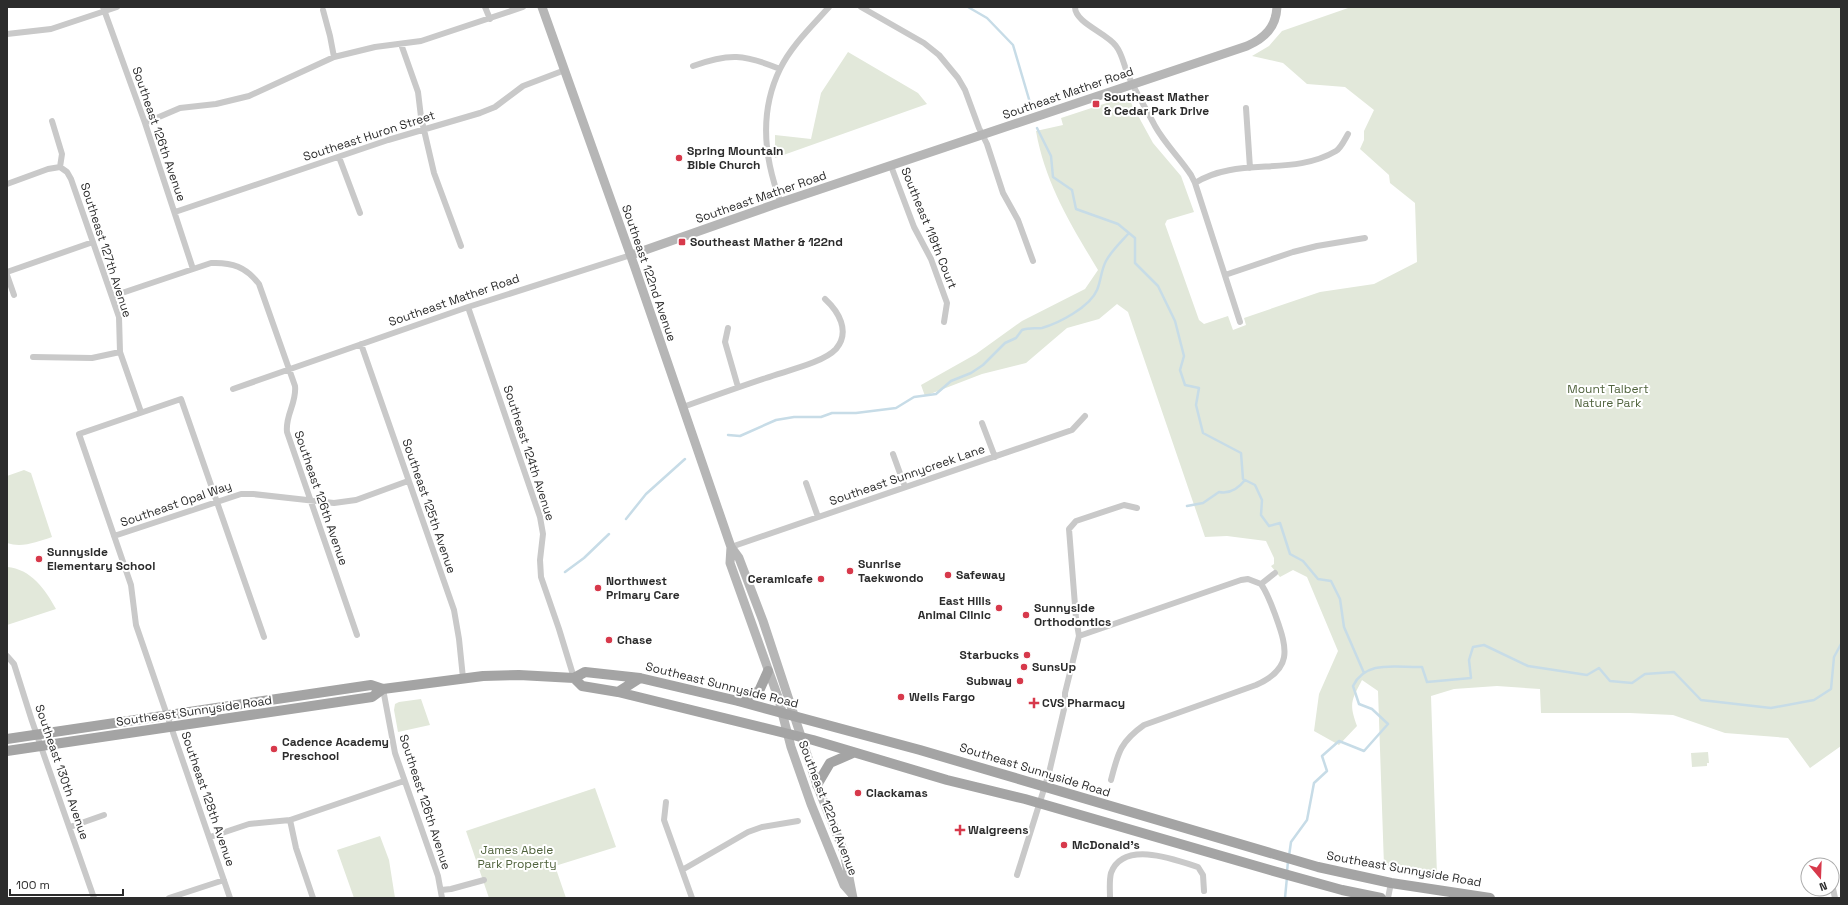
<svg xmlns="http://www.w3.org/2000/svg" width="1848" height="905" font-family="'Space Grotesk',sans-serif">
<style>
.green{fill:#e2e8da}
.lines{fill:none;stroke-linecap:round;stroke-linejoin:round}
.stream{stroke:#c7dce7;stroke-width:2.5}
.street{stroke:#c9c9c9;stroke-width:6}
.secondary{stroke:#b6b6b6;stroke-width:9}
.primary{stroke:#a4a4a4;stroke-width:10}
.poi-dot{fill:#d7394b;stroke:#fff;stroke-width:1.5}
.labels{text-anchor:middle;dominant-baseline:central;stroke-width:4;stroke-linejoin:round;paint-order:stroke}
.street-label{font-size:12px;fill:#2c2c2c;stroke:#fff}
.poi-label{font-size:12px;font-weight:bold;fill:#2c2c2c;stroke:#fff;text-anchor:start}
.park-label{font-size:12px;fill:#50633d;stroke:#fff}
</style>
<rect width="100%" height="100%" fill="#fff"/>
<!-- green -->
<path class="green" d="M1351 7H1841V746L1810 768 1788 738 1725 733 1673 715 1630 713H1541L1540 689 1497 686 1454 689 1431 696 1437 875 1384 866 1378 691 1362 680C1351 701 1349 704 1357 726L1339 745 1314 731 1319 694 1338 651 1307 577 1293 570 1280 577 1271 566 1274 564V558L1266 541 1227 536 1205 537 1128 312 1117 304 1099 319 1067 328 1026 363 982 374 925 396 921 385 976 354 1022 321 1085 289 1098 270C1071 225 1045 183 1036 131L1063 125 1061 118 1122 98H1127L1130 101 1153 143 1181 176 1194 212 1167 220 1165 224 1199 320 1204 324 1228 316 1233 330 1246 325 1244 318 1320 292 1374 284 1417 262 1415 203 1390 183 1389 175 1360 149 1364 140V131L1374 110 1345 87 1307 84 1283 63 1252 56 1269 46 1282 31Z
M848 52 918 93 927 104 775 158V135L811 139 821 93Z
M24 470 31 473 52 537C37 542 22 548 7 543V476Z
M7 567C31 569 45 589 56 609L7 625Z
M421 699 430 725 398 732 394 710 395 704 399 702Z
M1708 752 1709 763H1707V766L1692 767 1691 753Z
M595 788 616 847 555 866 566 898H489L466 831Z
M380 836 389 860 395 898H354L337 850Z"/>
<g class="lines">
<!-- stream -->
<path class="stream" d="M968 7 987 18 1013 45 1031 106
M1037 128 1051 156 1053 177 1072 190 1076 209 1118 224 1135 238V263L1158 286 1175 321 1184 356 1180 370 1185 385 1199 388 1196 405 1203 433 1241 453 1243 479 1255 485 1262 500 1261 515 1269 526 1280 523 1290 554 1303 561 1318 579 1331 581 1340 599 1344 627 1364 673
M728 435 740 436 776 420 794 417H821L832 413H856L896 408 914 397 936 394 951 381 971 373 983 365 1005 343 1016 338 1022 330C1030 327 1037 329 1042 328 1059 323 1090 307 1097 290 1101 281 1101 270 1106 261 1112 250 1121 242 1129 233
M1187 506 1203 503 1219 492C1229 494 1238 489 1245 480
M626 519 646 494 685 459
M565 572 584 558 609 534
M1289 856 1291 842 1307 820 1314 783 1327 771 1322 756 1339 741 1364 751 1388 724 1372 709 1359 704 1353 686C1366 659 1398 668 1422 667L1427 682 1471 678 1469 660 1473 647 1484 645 1528 666 1587 675 1599 668 1610 681 1632 683 1645 674 1674 672 1701 700 1771 708 1814 700 1831 689 1834 657 1841 644
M1287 872 1288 861
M1285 898 1287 877"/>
<!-- street -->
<path class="street" d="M103 7 145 123 193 269
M485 7 490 19
M861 7 924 43 939 55 958 78 965 90 979 128 987 144 1003 193 1018 220 1033 261
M1075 7C1075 23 1107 33 1116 46 1123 55 1124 67 1129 77 1136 93 1147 110 1155 126 1165 144 1180 158 1191 175L1195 183 1240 322
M323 10 330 36 334 57
M7 34 51 29 117 7
M401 44 418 92 421 117 434 173 461 246
M693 66C729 53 744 54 780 69
M1246 108 1250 168
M52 121 62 154 60 167
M145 123 180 108 216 104 249 96 334 57 375 47 421 41 523 7
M339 157 360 213
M891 166 914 227 931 259 947 303 944 322
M60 167 67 172 71 179 119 317 120 352 141 412
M1195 183C1237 156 1292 177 1336 151 1341 148 1345 139 1348 134
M7 184 48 169 60 167
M781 203C764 159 759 112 780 69 791 46 812 26 829 7
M175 212 388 140 480 113 495 107 523 86 565 70
M7 272 93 242
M7 275 14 295
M1225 275 1293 252 1317 246 1365 238
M113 296 211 263C232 262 246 267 259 284L295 386C297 403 285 415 287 432L357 635
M468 307 540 517 543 534 540 560 541 577 559 629 574 678
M728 328 725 342 738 387
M361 344 454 610 459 639 463 678
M33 357 92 358 120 352
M233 389 468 307 631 255
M683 407C711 397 739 387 766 378 785 371 823 363 836 349 851 331 838 311 825 299
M982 423 995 457
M893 454 905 487
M806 483 818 517
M114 536 241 494H253L334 503 356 500 408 481
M731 547 1072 430 1085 416
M1261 584 1275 573
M1079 636 1241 580 1248 579 1261 584
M7 656 14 664 32 721 94 898
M383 689 395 753 438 876 442 898
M1111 780C1118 753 1120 742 1144 725L1256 685C1292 669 1288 650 1276 617 1272 606 1268 594 1261 584
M666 802 664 820 692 898
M290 820 296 848 313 898
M70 827 104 815
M210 837 249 824 290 820 404 781
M682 870 748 832 762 827 798 821
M1017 875 1049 773 1065 705V693L1079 636 1076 618 1069 529 1076 521 1124 505 1137 508
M1832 884 1835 898
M441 890 451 889 484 880
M169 898 224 880
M230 898 136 625 131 585 79 434 181 399 264 637
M1110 898C1110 890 1109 881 1111 873 1123 840 1174 859 1198 867L1203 875 1204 891
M1388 898 1391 883"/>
<!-- secondary -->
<path class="secondary" d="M542 7 634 265 731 547 739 558 763 621 817 785 844 852 853 898
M631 255 773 205 1247 46C1265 38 1276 27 1277 7
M731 547 730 563 778 697 791 747 811 804 844 885 851 893"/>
<!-- primary -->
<path class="primary" d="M574 678 582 686 618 692 813 740 947 780 1025 799 1270 870 1342 890 1381 898
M618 692 640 678
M738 701 759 691 768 671
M7 739 371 685 383 689 483 676 519 675 574 678 585 672 640 678 738 701 920 750 1318 867 1391 883 1490 898
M7 751 372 697 383 689
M817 785 830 763 853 753"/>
</g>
<!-- markers -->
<g class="poi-dot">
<rect x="1092" y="100" width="8" height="8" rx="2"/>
<circle cx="679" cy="158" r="4"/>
<rect x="678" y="238" width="8" height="8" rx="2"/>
<circle cx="39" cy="559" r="4"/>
<circle cx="850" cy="571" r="4"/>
<circle cx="948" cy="575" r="4"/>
<circle cx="821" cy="579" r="4"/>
<circle cx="598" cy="588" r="4"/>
<circle cx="999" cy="608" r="4"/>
<circle cx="1026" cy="615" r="4"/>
<circle cx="609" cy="640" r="4"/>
<circle cx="1027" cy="655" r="4"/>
<circle cx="1024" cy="667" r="4"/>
<circle cx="1020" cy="681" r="4"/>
<circle cx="901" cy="697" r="4"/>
<path d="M1032 697h4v4h4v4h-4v4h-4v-4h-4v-4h4z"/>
<circle cx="274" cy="749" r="4"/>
<circle cx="858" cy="793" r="4"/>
<path d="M958 824h4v4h4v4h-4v4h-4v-4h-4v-4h4z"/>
<circle cx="1064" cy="845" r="4"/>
</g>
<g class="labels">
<!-- street labels -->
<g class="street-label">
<text transform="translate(1068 93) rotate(-19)">Southeast Mather Road</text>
<text transform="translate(159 134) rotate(71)">Southeast 126th Avenue</text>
<text transform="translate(369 136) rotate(-18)">Southeast Huron Street</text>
<text transform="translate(761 197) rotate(-19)">Southeast Mather Road</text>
<text transform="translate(929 228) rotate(68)">Southeast 119th Court</text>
<text transform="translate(106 250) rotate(72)">Southeast 127th Avenue</text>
<text transform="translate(649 273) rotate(71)">Southeast 122nd Avenue</text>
<text transform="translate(454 300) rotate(-19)">Southeast Mather Road</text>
<text transform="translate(529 453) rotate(72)">Southeast 124th Avenue</text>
<text transform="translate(907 475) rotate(-19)">Southeast Sunnycreek Lane</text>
<text transform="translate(321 498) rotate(71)">Southeast 126th Avenue</text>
<text transform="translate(176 504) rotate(-19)">Southeast Opal Way</text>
<text transform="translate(429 506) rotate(71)">Southeast 125th Avenue</text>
<text transform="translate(722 685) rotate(14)">Southeast Sunnyside Road</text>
<text transform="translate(194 711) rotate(-8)">Southeast Sunnyside Road</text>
<text transform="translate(1035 770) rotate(17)">Southeast Sunnyside Road</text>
<text transform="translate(62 772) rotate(71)">Southeast 130th Avenue</text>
<text transform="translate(208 799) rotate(71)">Southeast 128th Avenue</text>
<text transform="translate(425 802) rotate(72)">Southeast 126th Avenue</text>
<text transform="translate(828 808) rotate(69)">Southeast 122nd Avenue</text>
<text transform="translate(1404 869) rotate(10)">Southeast Sunnyside Road</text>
</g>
<!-- poi labels -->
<g class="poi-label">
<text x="1104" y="97">Southeast Mather<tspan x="1104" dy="14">&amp; Cedar Park Drive</tspan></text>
<text x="687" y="151">Spring Mountain<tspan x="687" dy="14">Bible Church</tspan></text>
<text x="690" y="242">Southeast Mather &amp; 122nd</text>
<text x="47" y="552">Sunnyside<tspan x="47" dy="14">Elementary School</tspan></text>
<text x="858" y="564">Sunrise<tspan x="858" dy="14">Taekwondo</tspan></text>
<text x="956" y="575">Safeway</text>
<text x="813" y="579" text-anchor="end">Ceramicafe</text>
<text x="606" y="581">Northwest<tspan x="606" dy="14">Primary Care</tspan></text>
<text x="991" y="601" text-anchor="end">East Hills<tspan x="991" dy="14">Animal Clinic</tspan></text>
<text x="1034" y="608">Sunnyside<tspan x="1034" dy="14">Orthodontics</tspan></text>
<text x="617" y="640">Chase</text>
<text x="1019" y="655" text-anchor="end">Starbucks</text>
<text x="1032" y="667">SunsUp</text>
<text x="1012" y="681" text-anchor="end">Subway</text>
<text x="909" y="697">Wells Fargo</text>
<text x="1042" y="703">CVS Pharmacy</text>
<text x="282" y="742">Cadence Academy<tspan x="282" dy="14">Preschool</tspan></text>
<text x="866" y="793">Clackamas</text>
<text x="968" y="830">Walgreens</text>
<text x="1072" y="845">McDonald's</text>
</g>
<!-- park labels -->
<g class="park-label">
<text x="1608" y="389">Mount Talbert<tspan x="1608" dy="14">Nature Park</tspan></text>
<text x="517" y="850">James Abele<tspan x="517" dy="14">Park Property</tspan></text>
</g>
</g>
<!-- border -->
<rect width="1848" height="905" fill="none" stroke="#2c2c2c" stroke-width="16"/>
<!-- north arrow -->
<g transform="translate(1820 877) rotate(161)"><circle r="19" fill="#ffffff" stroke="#ababab"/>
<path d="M0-3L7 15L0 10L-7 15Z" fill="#d7394b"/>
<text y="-6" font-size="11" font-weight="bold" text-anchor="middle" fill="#2c2c2c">N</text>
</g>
<!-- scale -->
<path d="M10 889v6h113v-6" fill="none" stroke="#2c2c2c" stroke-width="2"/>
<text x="16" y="889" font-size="12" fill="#2c2c2c" stroke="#ffffff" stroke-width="3" paint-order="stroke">100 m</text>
</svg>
